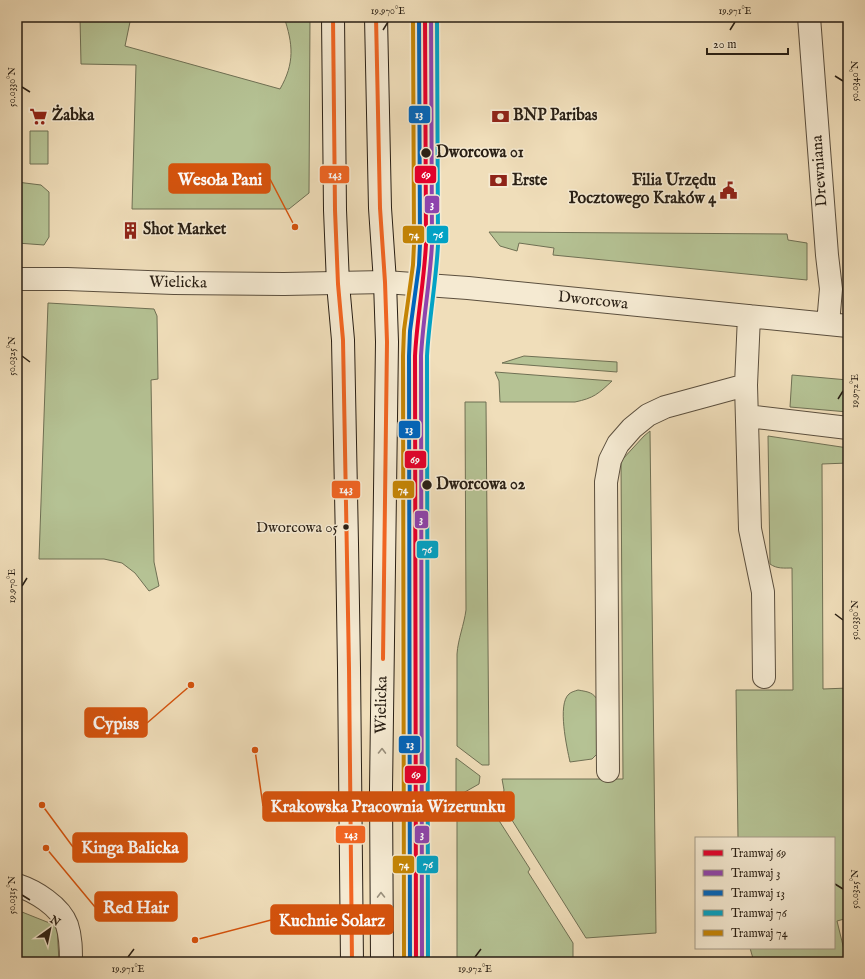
<svg xmlns="http://www.w3.org/2000/svg" width="865" height="979" font-family="'IM FELL English',serif">
<style>
.green{fill:#b5c294;stroke:#6f7054}
.lines{fill:none;stroke-linecap:round;stroke-linejoin:round}
.minor-casing{stroke:#5b4f3e;stroke-width:24}
.secondary-casing{stroke:#291f14;stroke-width:24}
.minor{stroke:#f5ead2;stroke-width:22}
.secondary{stroke:#f5ead2;stroke-width:22}
.bus-1-casing{stroke:#f5ead2;stroke-width:7}
.bus-1{stroke:#f26522;stroke-width:4}
.tram-1-casing{stroke:#f5ead2;stroke-width:7}
.tram-2-casing{stroke:#f5ead2;stroke-width:7}
.tram-3-casing{stroke:#f5ead2;stroke-width:7}
.tram-4-casing{stroke:#f5ead2;stroke-width:7}
.tram-5-casing{stroke:#f5ead2;stroke-width:7}
.tram-1{stroke:#e4002b;stroke-width:4}
.tram-2{stroke:#8e44ad;stroke-width:4}
.tram-3{stroke:#0065bd;stroke-width:4}
.tram-4{stroke:#02a2c5;stroke-width:4}
.tram-5{stroke:#c48405;stroke-width:4}
.oneway{stroke:#998f7c}
.ticks{fill:none;stroke:#291f14;stroke-width:1.5}
.stop-dot{fill:#291f14;stroke:#f5ead2;stroke-width:1.5}
.labels{text-anchor:middle;dominant-baseline:central;stroke-width:3;stroke-linejoin:round;paint-order:stroke}
.bus-label{font-size:15px;fill:#291f14;stroke:#f5ead2;text-anchor:end}
.poi-label{font-size:16px;font-weight:bold;fill:#291f14;stroke:#f5ead2;text-anchor:start}
.stop-label{font-size:16px;font-weight:bold;fill:#291f14;stroke:#f5ead2;text-anchor:start}
.street-label{font-size:16px;fill:#291f14;stroke:#f5ead2}
.leader{fill:none;stroke:#d5530d;stroke-width:1.5}
.callout-dot{fill:#d5530d;stroke:#f5ead2;stroke-width:1.5}
.callout{fill:#d5530d;stroke:#d5530d;stroke-width:1.5}
.callout-label{font-size:17px;text-anchor:middle;font-weight:bold;fill:#fff}
.line-badge{stroke:#f5ead2;stroke-width:1.5}
.badge-label{font-size:11px;text-anchor:middle;font-weight:bold;fill:#fff}
.neatline{fill:none;stroke:#291f14;stroke-width:1.5}
.ticks-label{font-size:10px;text-anchor:middle;fill:#291f14}
</style>
<rect width="100%" height="100%" fill="#f0deba"/>
<filter id="stains"><feTurbulence type="fractalNoise" baseFrequency=".005" numOctaves="4"/><feColorMatrix values="0 0 0 0 .2 0 0 0 0 .09 0 0 0 0 .02 0 0 0 .5 -.17"/></filter>
<radialGradient id="worn" r=".72"><stop offset=".6" stop-color="#630" stop-opacity="0"/><stop offset="1" stop-color="#630" stop-opacity=".3"/></radialGradient>
<!-- green -->
<path class="green" d="M80 17H131L125 46 280 89C295 63 293 44 284 17H310L309 193 289 209H132L136 65 81 64Z
M30 131H48V164H30Z
M17 182 41 185 49 192V237L44 245 17 243Z
M489 232 787 234 788 240 807 243V280L553 255 554 248 519 243 517 251 500 246Z
M48 303 154 309 157 316 158 379 151 380 154 562 159 586 149 591 135 573 122 563 104 559H39Z
M524 356 617 362V372L502 363Z
M495 372 612 381C598 394 594 398 575 402H500L499 381Z
M792 375 848 380V412L790 407Z
M465 402H486L489 765H482L457 746V654C458 639 464 625 466 610Z
M650 431 656 933 586 938 510 817 502 801 504 790 502 779H623L621 461 644 436Z
M768 436 848 448V463L822 464 823 689 848 688V918L837 921 847 962H754L750 948H834V838H738L736 690H793L792 568C784 568 777 569 770 564Z
M578 690C589 692 593 692 599 702L598 753 592 759 570 762C567 748 557 704 569 694 571 692 575 691 578 690Z
M456 758 480 776 479 784 456 797Z
M482 794 530 869 528 872 573 943V962H457V808Z
M17 910 57 926 59 962H17Z"/>
<g class="lines">
<defs>
<path id="minor" d="M809 17 827 255 831 289 828 324
M17 279H67L174 283 284 284 385 282 468 288 848 326
M749 316 746 385 750 529 763 592 764 677
M747 416 848 428
M608 771 606 482 610 460 618 444 632 428 648 415 665 407 746 385
M17 885C35 891 60 906 67 925 71 937 71 949 71 962"/>
<path id="secondary" d="M333 17 335 210 338 284 343 340 347 544 349 668 352 962
M376 17 380 208 385 282 387 342 381 790 382 962"/>
</defs>
<!-- minor casing -->
<use href="#minor" class="minor-casing"/>
<!-- secondary casing -->
<use href="#secondary" class="secondary-casing"/>
<!-- minor -->
<use href="#minor" class="minor"/>
<!-- secondary -->
<use href="#secondary" class="secondary"/>
<defs>
<path id="bus-1" d="M333 17 335 210 338 284 343 340 349 668 352 962
M376 17 380 208 385 282 387 342 383 659"/>
</defs>
<!-- bus-1 casing -->
<use href="#bus-1" class="bus-1-casing"/>
<!-- bus-1 -->
<use href="#bus-1" class="bus-1"/>
<defs>
<path id="tram-1" d="M416 962 415 356C417 318 424 282 426 244L425 17"/>
<path id="tram-2" d="M422 962 421 356C423 319 430 282 432 244L431 17"/>
<path id="tram-3" d="M410 962 409 356 410 331 419 265 420 244 419 17"/>
<path id="tram-4" d="M428 962 427 356C429 319 436 282 438 245L437 17"/>
<path id="tram-5" d="M404 962 403 356 404 330 413 265 414 244 413 17"/>
</defs>
<!-- tram-1 casing -->
<use href="#tram-1" class="tram-1-casing"/>
<!-- tram-2 casing -->
<use href="#tram-2" class="tram-2-casing"/>
<!-- tram-3 casing -->
<use href="#tram-3" class="tram-3-casing"/>
<!-- tram-4 casing -->
<use href="#tram-4" class="tram-4-casing"/>
<!-- tram-5 casing -->
<use href="#tram-5" class="tram-5-casing"/>
<!-- tram-1 -->
<use href="#tram-1" class="tram-1"/>
<!-- tram-2 -->
<use href="#tram-2" class="tram-2"/>
<!-- tram-3 -->
<use href="#tram-3" class="tram-3"/>
<!-- tram-4 -->
<use href="#tram-4" class="tram-4"/>
<!-- tram-5 -->
<use href="#tram-5" class="tram-5"/>
</g>
<!-- one-way arrows -->
<defs><path id="oneway-chevron" d="M-2-3.5L2.5 0L-2 3.5" fill="none" stroke-width="1.6" stroke-linecap="round" stroke-linejoin="round"/></defs>
<g class="oneway">
<use href="#oneway-chevron" transform="translate(382 751) rotate(-89)"/>
<use href="#oneway-chevron" transform="translate(381 895) rotate(-91)"/>
</g>
<!-- ticks -->
<path class="ticks" d="M383 30 388 22M730 30 735 22M835 76 843 81M22 87 30 92M22 356 30 362M838 399 843 391M22 586 27 578M835 614 843 620M835 884 843 889M22 895 30 900M128 957 134 949M475 957 481 949"/>
<!-- icons -->
<defs>
<symbol id="supermarket-bare" viewBox="-9 -9 18 18"><path d="M-6-5.5h2.5l.6 2H6L4.5 2H-2.5L-4.4-4H-6ZM-1.5 3.2a1.3 1.3 0 1 0 .1 0ZM3 3.2a1.3 1.3 0 1 0 .1 0Z" fill="#8f2418" stroke="#f5ead2" stroke-width="2.5" paint-order="stroke"/></symbol>
<symbol id="bank-bare" viewBox="-9 -9 18 18"><path d="M-6-4H6V4H-6ZM0-2.3a2.3 2.3 0 1 0 0 4.6a2.3 2.3 0 1 0 0-4.6Z" fill="#8f2418" stroke="#f5ead2" stroke-width="2.5" paint-order="stroke"/></symbol>
<symbol id="civic-bare" viewBox="-9 -9 18 18"><path d="M-.6-6.5H3V-4.5H.6V-3L4-1V1h2V6H-6V1h2V-1L-.6-3ZM-1.2 2.5V6h2.4V2.5Z" fill="#8f2418" stroke="#f5ead2" stroke-width="2.5" paint-order="stroke"/></symbol>
<symbol id="building-bare" viewBox="-9 -9 18 18"><path d="M-4-6H4V6H1V3H-1V6H-4ZM-2.5-4.3h1.7v1.8h-1.7ZM.8-4.3h1.7v1.8H.8ZM-2.5-1h1.7V.8h-1.7ZM.8-1h1.7V.8H.8Z" fill="#8f2418" stroke="#f5ead2" stroke-width="2.5" paint-order="stroke"/></symbol>
</defs>
<g fill-rule="evenodd">
<use href="#supermarket-bare" x="26" y="104" width="25" height="25"/>
<use href="#bank-bare" x="488" y="104" width="25" height="25"/>
<use href="#bank-bare" x="486" y="168" width="25" height="25"/>
<use href="#civic-bare" x="716" y="178" width="25" height="25"/>
<use href="#building-bare" x="118" y="218" width="25" height="25"/>
</g>
<!-- markers -->
<g class="stop-dot">
<circle cx="426" cy="153" r="5.5"/>
<circle cx="427" cy="485" r="5.5"/>
<circle cx="346" cy="527" r="3.5"/>
</g>
<g class="labels">
<!-- bus labels -->
<g class="bus-label">
<text x="338" y="527">Dworcowa 05</text>
</g>
<!-- poi labels -->
<g class="poi-label">
<text x="52" y="116">Żabka</text>
<text x="513" y="116">BNP Paribas</text>
<text x="512" y="181">Erste</text>
<text x="716" y="181" text-anchor="end">Filia Urzędu<tspan x="716" dy="18">Pocztowego Kraków 4</tspan></text>
<text x="143" y="230">Shot Market</text>
</g>
<!-- stop labels -->
<g class="stop-label">
<text x="436" y="153">Dworcowa 01</text>
<text x="436" y="485">Dworcowa 02</text>
</g>
<!-- street labels -->
<g class="street-label">
<text transform="translate(820 171) rotate(-94)">Drewniana</text>
<text transform="translate(178 283) rotate(1)">Wielicka</text>
<text transform="translate(593 301) rotate(6)">Dworcowa</text>
<text transform="translate(382 705) rotate(-89)">Wielicka</text>
</g>
</g>
<!-- callouts -->
<path class="leader" d="M295 227L270 179M191 685L147 723M255 750L263 806M42 805L73 847M46 848L95 907M195 940L271 920"/>
<g class="callout-dot">
<circle cx="295" cy="227" r="4"/>
<circle cx="191" cy="685" r="4"/>
<circle cx="255" cy="750" r="4"/>
<circle cx="42" cy="805" r="4"/>
<circle cx="46" cy="848" r="4"/>
<circle cx="195" cy="940" r="4"/>
</g>
<g class="callout">
<rect x="169" y="164" width="101" height="29" rx="4"/>
<rect x="85" y="708" width="62" height="29" rx="4"/>
<rect x="263" y="792" width="251" height="29" rx="4"/>
<rect x="73" y="833" width="114" height="29" rx="4"/>
<rect x="95" y="892" width="82" height="29" rx="4"/>
<rect x="271" y="905" width="122" height="29" rx="4"/>
</g>
<g class="callout-label">
<text x="220" y="185">Wesoła Pani</text>
<text x="116" y="729">Cypiss</text>
<text x="388" y="812">Krakowska Pracownia Wizerunku</text>
<text x="130" y="853">Kinga Balicka</text>
<text x="136" y="913">Red Hair</text>
<text x="332" y="926">Kuchnie Solarz</text>
</g>
<g class="line-badge">
<rect x="408" y="105" width="23" height="19" rx="4" fill="#0065bd"/>
<rect x="319" y="165" width="31" height="19" rx="4" fill="#f26522"/>
<rect x="414" y="165" width="23" height="19" rx="4" fill="#e4002b"/>
<rect x="424" y="195" width="16" height="19" rx="4" fill="#8e44ad"/>
<rect x="426" y="225" width="23" height="19" rx="4" fill="#02a2c5"/>
<rect x="402" y="225" width="23" height="19" rx="4" fill="#c48405"/>
<rect x="398" y="420" width="23" height="19" rx="4" fill="#0065bd"/>
<rect x="404" y="450" width="23" height="19" rx="4" fill="#e4002b"/>
<rect x="392" y="480" width="23" height="19" rx="4" fill="#c48405"/>
<rect x="331" y="480" width="30" height="19" rx="4" fill="#f26522"/>
<rect x="414" y="510" width="15" height="19" rx="4" fill="#8e44ad"/>
<rect x="416" y="540" width="23" height="19" rx="4" fill="#02a2c5"/>
<rect x="398" y="735" width="23" height="19" rx="4" fill="#0065bd"/>
<rect x="404" y="765" width="23" height="19" rx="4" fill="#e4002b"/>
<rect x="414" y="825" width="16" height="19" rx="4" fill="#8e44ad"/>
<rect x="335" y="825" width="31" height="19" rx="4" fill="#f26522"/>
<rect x="392" y="855" width="23" height="19" rx="4" fill="#c48405"/>
<rect x="416" y="855" width="23" height="19" rx="4" fill="#02a2c5"/>
</g>
<g class="badge-label">
<text x="419" y="118">13</text>
<text x="335" y="178">143</text>
<text x="426" y="178">69</text>
<text x="432" y="208">3</text>
<text x="438" y="238">76</text>
<text x="414" y="238">74</text>
<text x="409" y="433">13</text>
<text x="415" y="463">69</text>
<text x="403" y="493">74</text>
<text x="346" y="493">143</text>
<text x="421" y="523">3</text>
<text x="427" y="553">76</text>
<text x="410" y="748">13</text>
<text x="416" y="778">69</text>
<text x="422" y="838">3</text>
<text x="351" y="838">143</text>
<text x="404" y="868">74</text>
<text x="428" y="868">76</text>
</g>
<!-- margin -->
<rect width="865" height="979" fill="none" stroke="#f0deba" stroke-width="44"/>
<!-- legend -->
<rect x="695" y="837" width="140" height="112" fill="#f5ead2" stroke="#a39986"/>
<rect x="703" y="850" width="20" height="6" fill="#e4002b" stroke="#a39986"/>
<text x="731" y="857" font-size="12" fill="#291f14">Tramwaj 69</text>
<rect x="703" y="870" width="20" height="6" fill="#8e44ad" stroke="#a39986"/>
<text x="731" y="877" font-size="12" fill="#291f14">Tramwaj 3</text>
<rect x="703" y="890" width="20" height="6" fill="#0065bd" stroke="#a39986"/>
<text x="731" y="897" font-size="12" fill="#291f14">Tramwaj 13</text>
<rect x="703" y="910" width="20" height="6" fill="#02a2c5" stroke="#a39986"/>
<text x="731" y="917" font-size="12" fill="#291f14">Tramwaj 76</text>
<rect x="703" y="930" width="20" height="6" fill="#c48405" stroke="#a39986"/>
<text x="731" y="937" font-size="12" fill="#291f14">Tramwaj 74</text>
<!-- north arrow -->
<g transform="translate(50 929) rotate(33)" stroke="#f5ead2" stroke-width="3" paint-order="stroke">
<path d="M0-3L7 15L0 10L-7 15Z" fill="#291f14"/>
<text y="-6" font-size="11" font-weight="bold" text-anchor="middle" fill="#291f14">N</text>
</g>
<!-- scale -->
<path d="M707 48v6h81v-6" fill="none" stroke="#291f14" stroke-width="2"/>
<text x="713" y="48" font-size="12" fill="#291f14" stroke="#f5ead2" stroke-width="3" paint-order="stroke">20 m</text>
<rect x="22" y="22" width="821" height="935" class="neatline"/>
<g class="ticks-label">
<text x="388" y="14">19.970°E</text>
<text x="735" y="14">19.971°E</text>
<text transform="translate(854 81) rotate(-90)" y="4">50.0340°N</text>
<text transform="translate(11 87) rotate(-90)" y="4">50.0330°N</text>
<text transform="translate(11 356) rotate(-90)" y="4">50.0325°N</text>
<text transform="translate(854 391) rotate(-90)" y="4">19.972°E</text>
<text transform="translate(11 586) rotate(-90)" y="4">19.970°E</text>
<text transform="translate(854 620) rotate(-90)" y="4">50.0330°N</text>
<text transform="translate(854 889) rotate(-90)" y="4">50.0325°N</text>
<text transform="translate(11 895) rotate(-90)" y="4">50.0315°N</text>
<text x="128" y="972">19.971°E</text>
<text x="475" y="972">19.972°E</text>
</g>
<rect width="100%" height="100%" filter="url(#stains)"/>
<rect width="100%" height="100%" fill="url(#worn)"/>
</svg>
